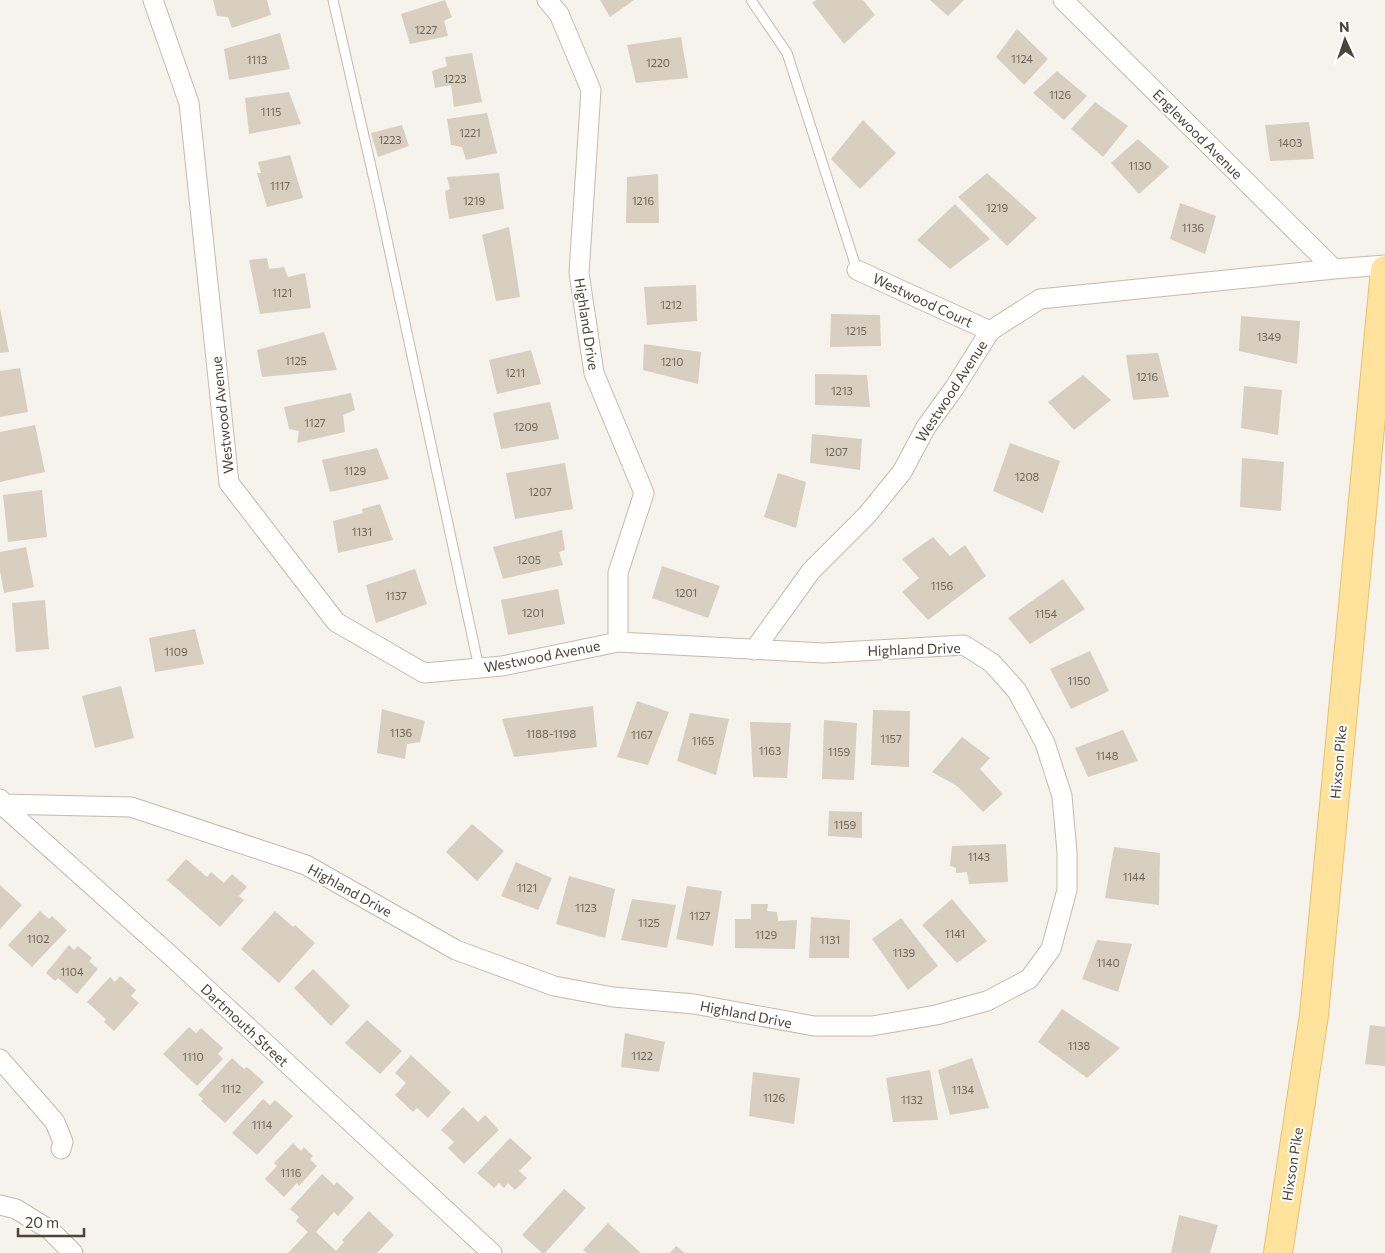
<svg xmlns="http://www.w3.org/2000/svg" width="1385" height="1253" font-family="Commissioner,sans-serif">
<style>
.building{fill:#d8cfc1}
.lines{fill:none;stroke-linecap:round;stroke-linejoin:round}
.lane-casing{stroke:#c2bbae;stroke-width:11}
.street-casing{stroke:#c2bbae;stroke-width:21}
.primary-casing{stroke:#e6c16a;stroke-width:30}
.lane{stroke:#fff;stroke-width:9}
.street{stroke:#fff;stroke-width:19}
.primary{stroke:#ffe39c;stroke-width:28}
.labels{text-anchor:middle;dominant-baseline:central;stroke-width:4;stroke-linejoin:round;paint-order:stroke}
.number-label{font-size:11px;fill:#6e675b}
.street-label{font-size:14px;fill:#4b4439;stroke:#fff}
</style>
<rect width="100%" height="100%" fill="#f6f3ec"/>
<!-- building -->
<path class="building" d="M213 0H267L271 15 232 28 228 17 217 16Z
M445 0 452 17 444 21 448 36 410 44 401 14Z
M600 0H634L610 17Z
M816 0H863L875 15 844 44 812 3Z
M930 0H964L948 16Z
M1017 29 1048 59 1024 85 996 57Z
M280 33 290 69 229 80 224 49Z
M681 37 688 78 636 83 627 45Z
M472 53 482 102 454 107 451 85 435 88 432 71 447 66 445 57Z
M1057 71 1087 96 1064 120 1033 93Z
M289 92 301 124 249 134 245 98Z
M1095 102 1128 126 1103 157 1071 129Z
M487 113 497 153 466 160 462 147 451 145 447 119Z
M863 120 896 153 860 189 831 159Z
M1309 122 1314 159 1270 161 1265 125Z
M402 125 409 146 378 157 371 133Z
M1138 139 1169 167 1139 194 1111 163Z
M290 155 303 198 267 207 257 173H261L258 162Z
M499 173 504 209 449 219 445 191 450 189 447 177Z
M987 173 1037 218 1007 246 958 197Z
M658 174 659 223H626L627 177Z
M1180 203 1216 216 1205 254 1170 239Z
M955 204 990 239 950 269 917 240Z
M509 227 520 297 496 301 482 235Z
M267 258 269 269 284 267 288 277 305 273 311 308 260 314 249 260Z
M696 285 697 321 647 325 644 287Z
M0 308 9 352 0 353Z
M831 314 880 315 881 346 830 347Z
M1241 316 1300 321 1297 364 1239 351Z
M324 332 337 370 262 377 257 350Z
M644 344 701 352 698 384 643 370Z
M531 350 541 384 497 394 489 360Z
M1158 353 1169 397 1133 400 1126 355Z
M20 368 28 412 0 417V371Z
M815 374 867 375 870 407 815 405Z
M1083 375 1111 400 1074 430 1048 402Z
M1244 386 1282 390 1278 435 1241 428Z
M351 393 355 410 343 415 345 432 297 443 299 431 289 429 284 407Z
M550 402 559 439 501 449 493 413Z
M35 425 45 472 0 482V432Z
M812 434 862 439 860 470 810 463Z
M1010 443 1060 461 1043 513 993 491Z
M377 448 389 479 330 492 322 460Z
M1242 458 1284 462 1281 511 1240 507Z
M565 463 573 509 515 519 506 473Z
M778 473 806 482 796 528 764 517Z
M42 490 47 537 8 542 3 495Z
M380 504 393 540 338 553 333 521 363 513 362 509Z
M562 530 565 550 559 552 563 565 503 579 493 547Z
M933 537 950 556 965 545 986 576 928 620 902 592 919 578 902 559Z
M26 547 34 587 4 593 0 571V552Z
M662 566 720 586 708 618 652 598Z
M415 569 427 604 376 623 366 585Z
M1063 579 1085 609 1030 644 1008 618Z
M558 589 565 624 508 635 501 600Z
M45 600 49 649 16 652 12 603Z
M195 629 204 664 155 672 149 638Z
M1090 651 1109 691 1071 709 1050 669Z
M121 686 134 738 95 748 82 696Z
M637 701 669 712 648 765 617 757Z
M593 706 597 747 514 757 502 719Z
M382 709 425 721 420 742 407 744 405 759 377 753Z
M873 710 910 711 909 767 871 765Z
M690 713 729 719 716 775 677 761Z
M824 720 857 723 854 780 822 779Z
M750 722 791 723 787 778 753 777Z
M1123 730 1138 761 1088 777 1075 748Z
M962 737 990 758 980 769 1003 794 983 812 957 786 932 772Z
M829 811 862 812V838L828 836Z
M472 824 504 851 477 881 446 852Z
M1006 844 1008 882 969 884 967 872 956 873V868L950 866 952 846Z
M1114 847 1160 853 1159 905 1105 898Z
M186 859 207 877 211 872 224 883 232 874 247 887 239 896 244 900 220 927 167 880Z
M516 862 552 878 538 910 501 896Z
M569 876 615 889 605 938 556 924Z
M0 885 22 905 0 929Z
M687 886 722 891 713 946 676 939Z
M632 899 676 905 667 948 621 940Z
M952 899 987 941 957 963 922 925Z
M751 904H768L767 911 777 912 778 921 797 920 795 949 735 948V919H751Z
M40 911 49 919 52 916 67 930 32 967 8 945Z
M275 911 293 927 295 925 315 943 279 983 241 949Z
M811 917 850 920 849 958H809Z
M901 918 938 966 908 990 872 939Z
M1097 940 1132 944 1118 992 1082 979Z
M69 945 74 950 78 946 92 958 89 961 98 969 77 994 58 978 55 981 46 973Z
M313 969 350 1006 331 1026 294 988Z
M120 976 136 990 131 996 139 1003 114 1031 104 1022 106 1019 87 1002 110 977 115 982Z
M1062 1009 1120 1048 1087 1078 1038 1042Z
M367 1020 402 1051 380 1074 345 1043Z
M1370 1025 1385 1027V1066L1365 1064Z
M189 1027 196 1033 201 1028 223 1048 218 1054 223 1059 197 1086 163 1054Z
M625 1033 665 1042 659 1072 621 1067Z
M411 1055 451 1092 428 1118 417 1108 413 1112 395 1095 406 1083 395 1073Z
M232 1058 244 1069 247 1067 264 1082 225 1123 201 1101 203 1099 198 1095Z
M972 1058 989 1108 950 1115 938 1070Z
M930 1070 938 1120 893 1122 886 1078Z
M753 1072 800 1078 794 1124 749 1116Z
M263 1099 270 1105 275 1100 293 1116 257 1155 232 1133Z
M463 1107 478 1122 485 1115 499 1130 464 1164 448 1148 454 1142 441 1130Z
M510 1138 532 1158 519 1171 527 1178 515 1190 508 1183 504 1188 499 1183 494 1188 477 1173Z
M293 1143 301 1151 304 1147 313 1156 310 1159 317 1166 299 1186 297 1183 284 1197 265 1179 277 1166 274 1163Z
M322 1174 334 1185 337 1182 354 1198 338 1216 334 1212 316 1232 336 1251 344 1242 342 1240 369 1211 394 1235 377 1253H288L308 1232 296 1221 299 1217 290 1209Z
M564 1189 586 1208 545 1253H542L522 1235Z
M1179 1215 1218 1225 1210 1253H1171Z
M608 1223 641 1253H587L583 1250Z
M676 1246 685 1253H670Z"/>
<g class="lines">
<defs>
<path id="lane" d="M333 0 377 193 479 668
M751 0 787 53 857 270"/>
<path id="street" d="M547 0 559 14 591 90 579 273 594 373 644 493 618 573V642
M1063 0 1334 269
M857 270 990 331
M754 650 811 571 867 515 902 472 926 427 955 387 990 331 1040 299 1334 269 1385 265
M0 799 1 804 171 956 492 1253
M0 804 131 807 306 865 456 950 554 986 613 997 694 1004 814 1026H872L936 1015 987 1001 1029 979 1051 949 1067 890V852L1062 796 1045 743 1017 691 992 663 964 645 824 653 618 642 502 666 424 673 336 622 229 483 189 103 153 0
M0 1059 55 1122 63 1142 61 1149
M0 1205 16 1209 50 1230 73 1253"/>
<path id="primary" d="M1278 1253 1314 1015 1385 270"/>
</defs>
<!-- lane casing -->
<use href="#lane" class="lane-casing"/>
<!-- street casing -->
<use href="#street" class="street-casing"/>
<!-- primary casing -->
<use href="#primary" class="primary-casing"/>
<!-- lane -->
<use href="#lane" class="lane"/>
<!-- street -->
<use href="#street" class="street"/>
<!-- primary -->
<use href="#primary" class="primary"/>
</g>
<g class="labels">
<!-- number labels -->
<g class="number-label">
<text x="426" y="29">1227</text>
<text x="1022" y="58">1124</text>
<text x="257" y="59">1113</text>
<text x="658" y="62">1220</text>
<text x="455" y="78">1223</text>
<text x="1060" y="94">1126</text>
<text x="271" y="111">1115</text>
<text x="470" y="132">1221</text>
<text x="390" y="139">1223</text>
<text x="1290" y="142">1403</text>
<text x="1140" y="165">1130</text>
<text x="280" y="185">1117</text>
<text x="474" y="200">1219</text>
<text x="643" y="200">1216</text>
<text x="997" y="207">1219</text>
<text x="1193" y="227">1136</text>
<text x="282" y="292">1121</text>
<text x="671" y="304">1212</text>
<text x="856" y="330">1215</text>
<text x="1269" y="336">1349</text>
<text x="296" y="360">1125</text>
<text x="672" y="361">1210</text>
<text x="515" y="372">1211</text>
<text x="1147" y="376">1216</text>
<text x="842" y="390">1213</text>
<text x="315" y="422">1127</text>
<text x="526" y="426">1209</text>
<text x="836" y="451">1207</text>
<text x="355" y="470">1129</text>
<text x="1027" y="476">1208</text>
<text x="540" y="491">1207</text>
<text x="362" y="531">1131</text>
<text x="529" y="559">1205</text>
<text x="942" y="585">1156</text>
<text x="686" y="592">1201</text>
<text x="396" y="595">1137</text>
<text x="533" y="612">1201</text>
<text x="1046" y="613">1154</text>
<text x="176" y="651">1109</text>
<text x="1079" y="680">1150</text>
<text x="401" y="732">1136</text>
<text x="551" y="733">1188-1198</text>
<text x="642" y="734">1167</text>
<text x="891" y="738">1157</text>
<text x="703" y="740">1165</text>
<text x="770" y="750">1163</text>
<text x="839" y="751">1159</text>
<text x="1107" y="755">1148</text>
<text x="845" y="824">1159</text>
<text x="979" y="856">1143</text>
<text x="1134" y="876">1144</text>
<text x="527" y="887">1121</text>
<text x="586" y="907">1123</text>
<text x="700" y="915">1127</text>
<text x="649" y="922">1125</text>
<text x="955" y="933">1141</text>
<text x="766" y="934">1129</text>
<text x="38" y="938">1102</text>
<text x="830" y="939">1131</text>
<text x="904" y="952">1139</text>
<text x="1108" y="962">1140</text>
<text x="72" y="971">1104</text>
<text x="1079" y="1045">1138</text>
<text x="642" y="1055">1122</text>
<text x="193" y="1056">1110</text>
<text x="231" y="1088">1112</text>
<text x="963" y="1089">1134</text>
<text x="774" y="1097">1126</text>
<text x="912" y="1099">1132</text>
<text x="262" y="1124">1114</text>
<text x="291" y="1172">1116</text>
</g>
<!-- street labels -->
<g class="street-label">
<text transform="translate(1198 134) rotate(45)">Englewood Avenue</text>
<text transform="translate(923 300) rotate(25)">Westwood Court</text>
<text transform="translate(587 324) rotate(81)">Highland Drive</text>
<text transform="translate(951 391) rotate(-57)">Westwood Avenue</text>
<text transform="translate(222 415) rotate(-96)">Westwood Avenue</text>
<text transform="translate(914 649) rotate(-2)">Highland Drive</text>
<text transform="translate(542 656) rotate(-11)">Westwood Avenue</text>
<text transform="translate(1338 762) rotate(-85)">Hixson Pike</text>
<text transform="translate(350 890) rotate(29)">Highland Drive</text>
<text transform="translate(746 1014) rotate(11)">Highland Drive</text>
<text transform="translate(245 1025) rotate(43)">Dartmouth Street</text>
<text transform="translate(1292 1164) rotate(-81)">Hixson Pike</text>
</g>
</g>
<!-- north arrow -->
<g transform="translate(1345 40) rotate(357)" stroke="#ffffff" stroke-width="4" paint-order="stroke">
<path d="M0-4L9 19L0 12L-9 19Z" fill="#4b4439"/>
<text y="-8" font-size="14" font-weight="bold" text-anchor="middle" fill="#4b4439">N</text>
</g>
<!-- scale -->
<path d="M18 1228v8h66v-8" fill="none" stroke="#4b4439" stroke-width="2.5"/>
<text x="25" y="1228" font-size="15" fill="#4b4439" stroke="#ffffff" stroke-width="4" paint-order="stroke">20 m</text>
</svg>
